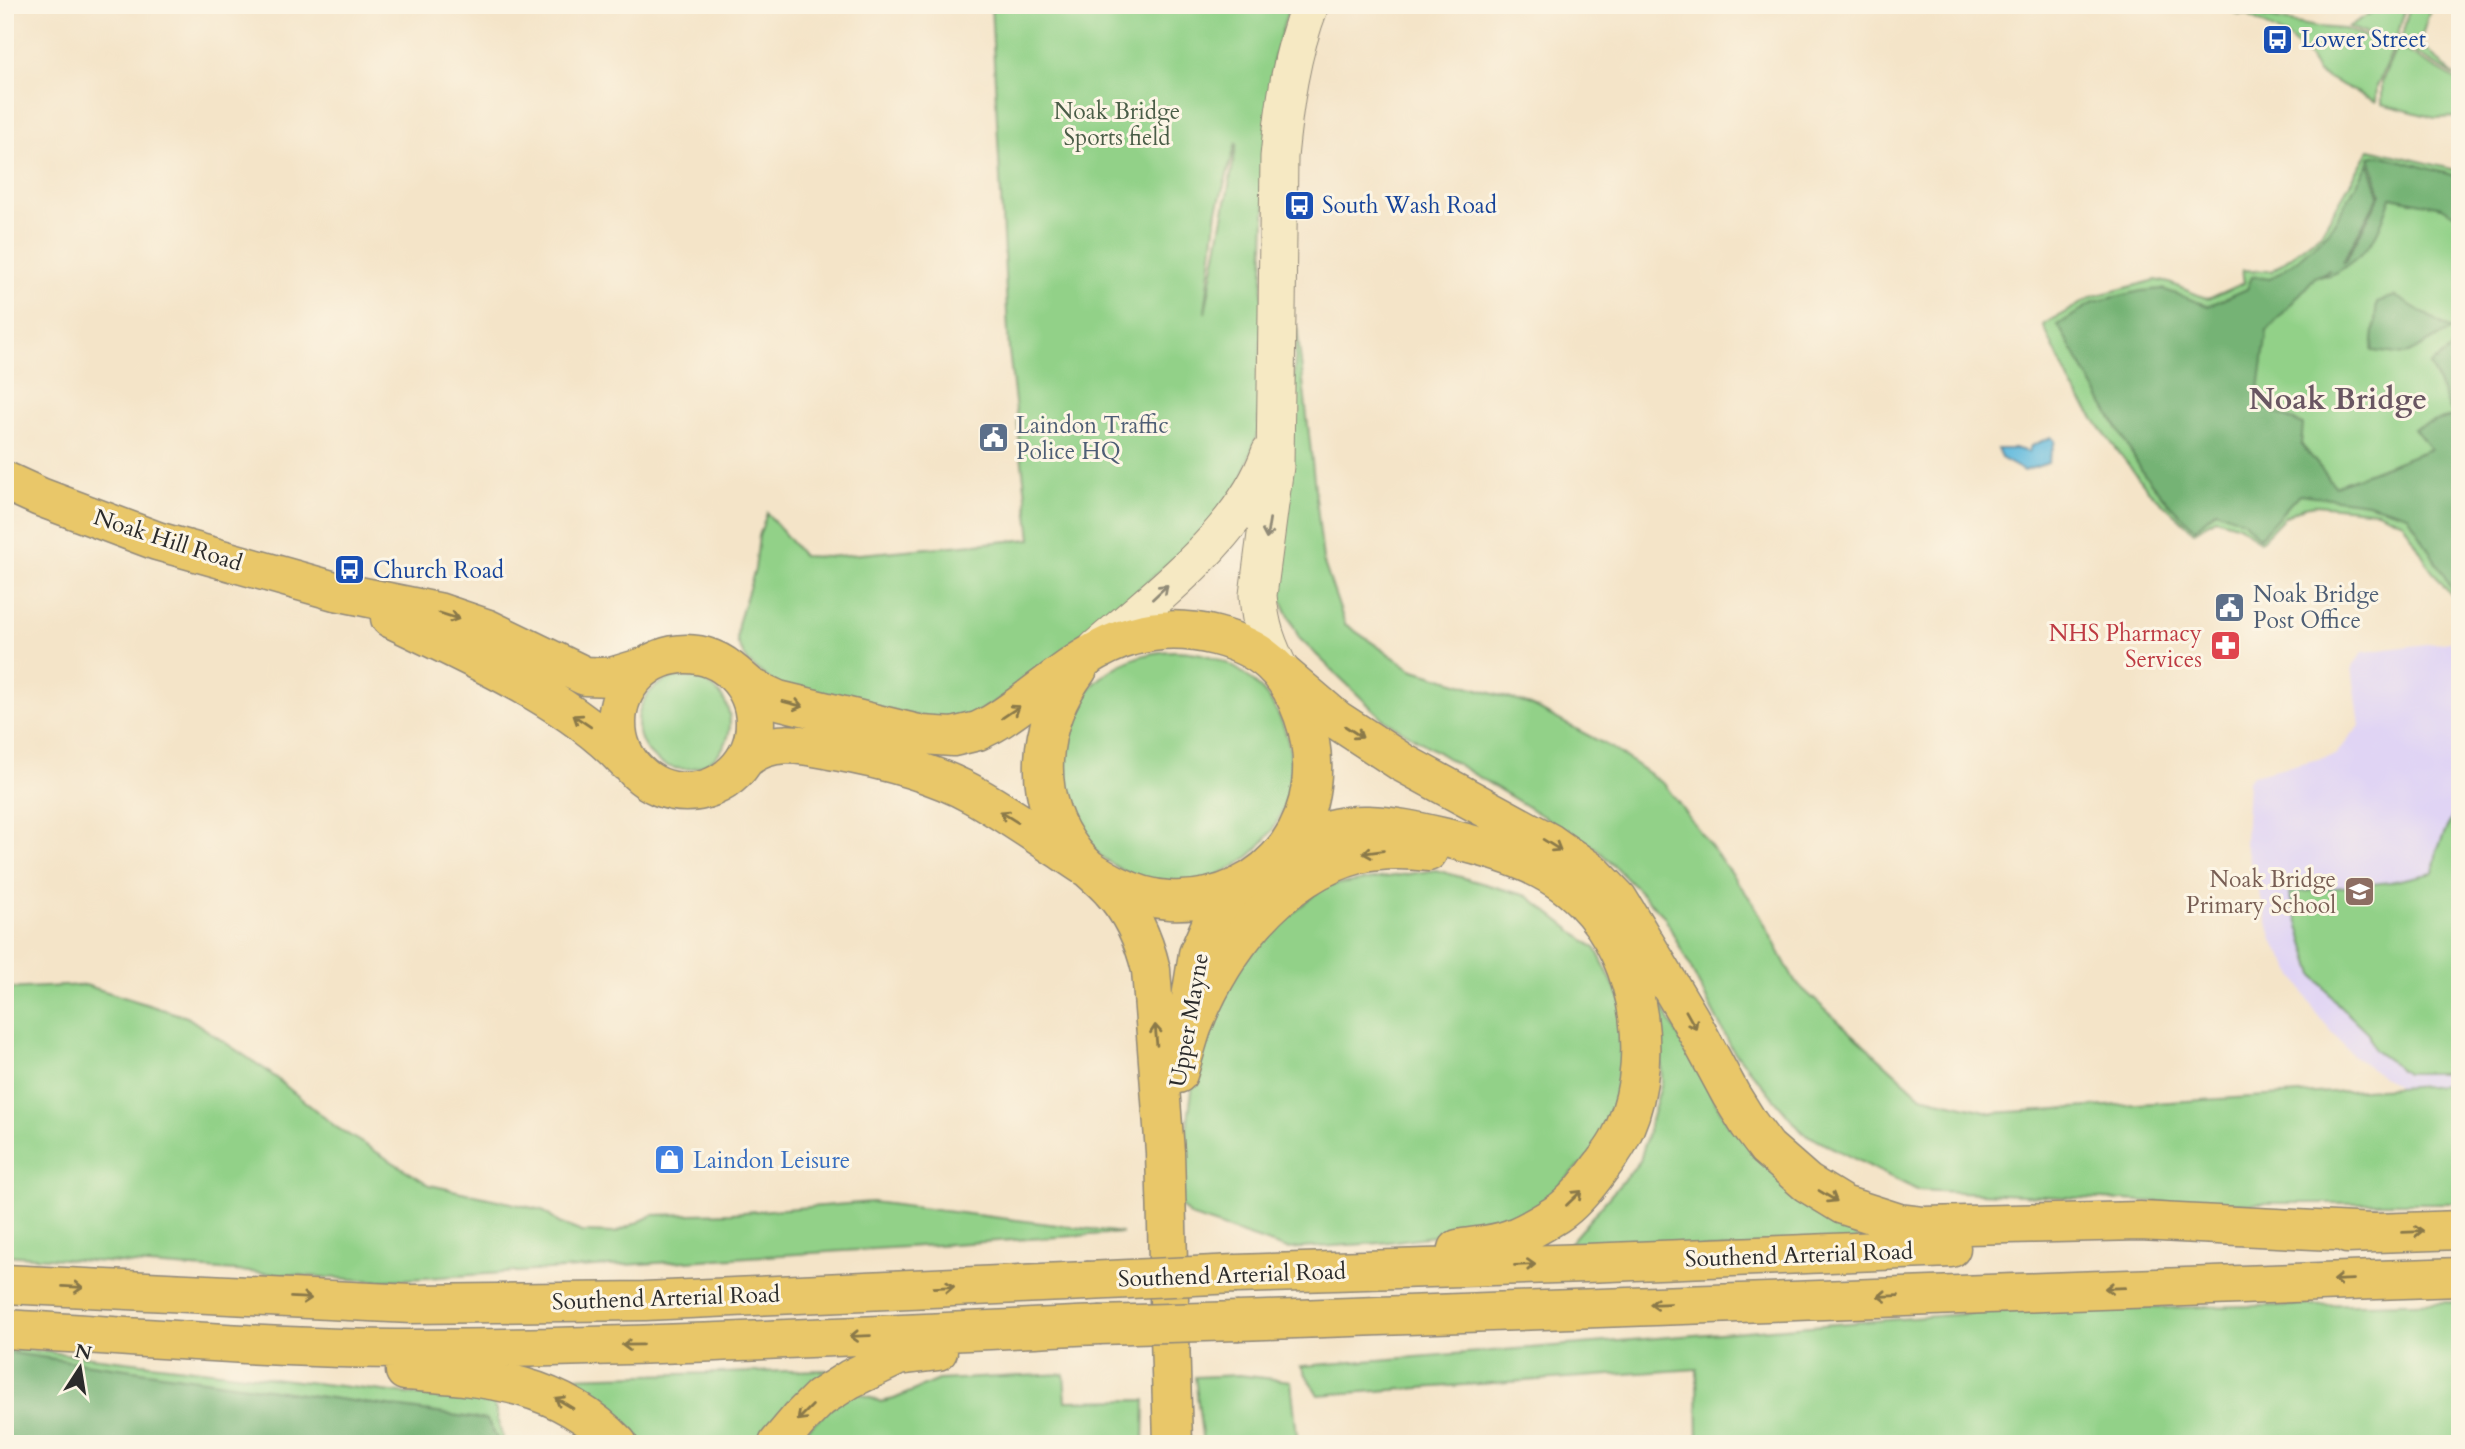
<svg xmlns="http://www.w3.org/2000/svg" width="2465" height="1449" font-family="Cardo,serif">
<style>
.built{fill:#e0d4f4}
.green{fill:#92d188;stroke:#5e7e5a;stroke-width:2;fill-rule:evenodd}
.forest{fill:#75b374;stroke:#506f50;stroke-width:2}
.water{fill:#60bade;stroke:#467284;stroke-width:2}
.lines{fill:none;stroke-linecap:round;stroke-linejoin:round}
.secondary-casing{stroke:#90887a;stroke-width:39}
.primary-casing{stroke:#90887a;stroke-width:41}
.highway-casing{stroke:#90887a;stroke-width:41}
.secondary{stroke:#f6e9c3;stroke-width:37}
.primary{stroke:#e9c769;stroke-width:38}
.highway{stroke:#e9c769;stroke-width:38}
.highway-bridge-casing{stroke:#90887a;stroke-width:41;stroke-linecap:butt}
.highway-bridge{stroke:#e9c769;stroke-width:38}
.oneway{stroke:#908a77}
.oneway2{stroke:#8a794a}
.labels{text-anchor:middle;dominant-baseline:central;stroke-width:6;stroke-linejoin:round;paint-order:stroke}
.transit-label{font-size:23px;fill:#164399;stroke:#fcf5e5;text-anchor:start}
.park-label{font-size:23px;fill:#4a5d47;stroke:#fcf5e5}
.service-label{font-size:23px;fill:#4e5e75;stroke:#fcf5e5;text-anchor:start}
.street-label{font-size:23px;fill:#2b2b2b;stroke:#fcf5e5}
.health-label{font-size:23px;fill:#be3a42;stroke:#fcf5e5;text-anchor:end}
.education-label{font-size:23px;fill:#785e54;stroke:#fcf5e5;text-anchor:end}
.shop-label{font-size:23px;fill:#366cbe;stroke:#fcf5e5;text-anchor:start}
.district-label{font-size:30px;font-weight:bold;fill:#695662;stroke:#fcf5e5}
</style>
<rect width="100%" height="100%" fill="#fcf5e5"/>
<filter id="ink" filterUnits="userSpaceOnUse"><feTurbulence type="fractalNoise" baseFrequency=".0143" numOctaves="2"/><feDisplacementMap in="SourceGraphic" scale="14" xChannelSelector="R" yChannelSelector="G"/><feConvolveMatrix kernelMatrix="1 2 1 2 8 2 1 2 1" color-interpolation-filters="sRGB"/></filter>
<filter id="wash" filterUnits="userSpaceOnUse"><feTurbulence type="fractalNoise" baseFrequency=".00686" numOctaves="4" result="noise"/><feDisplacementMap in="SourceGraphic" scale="28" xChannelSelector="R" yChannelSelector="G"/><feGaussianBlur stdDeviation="1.57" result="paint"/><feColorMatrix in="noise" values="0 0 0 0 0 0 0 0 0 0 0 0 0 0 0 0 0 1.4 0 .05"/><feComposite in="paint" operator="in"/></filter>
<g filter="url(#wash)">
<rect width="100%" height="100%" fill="#f4e4c8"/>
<!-- built -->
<path class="built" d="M2451 641 2459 649 2460 1093H2406L2352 1055 2316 1013 2273 940 2245 844 2248 780 2253 775 2335 755 2360 726 2352 667 2363 652Z"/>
<!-- green -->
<path class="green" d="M991 5H1290L1274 57 1268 123 1258 432 1242 480 1209 527 1119 608 1023 687 956 724 780 688 748 662 737 642 738 624 755 569 759 536 767 513 803 556 826 557 1031 539 1009 351ZM1236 143H1237L1205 313 1217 210Z
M2221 5H2296L2284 16 2263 17 2317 27 2344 29 2394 47 2377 86 2376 102 2318 73 2309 57 2291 40 2247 15H2239Z
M2384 5H2406L2395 44 2348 27Z
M2410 5H2431L2420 43 2455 76 2400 44Z
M2397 46 2460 82V117L2435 118 2382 104V81Z
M2370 149 2460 171V600L2455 601 2429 566 2403 522 2377 511 2316 505 2304 507 2284 517 2262 540 2259 541 2239 525 2215 518 2194 532 2148 490 2107 437 2072 387 2043 325 2094 296 2156 280 2169 283 2208 299 2244 283 2242 270 2272 271 2321 233Z
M1297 327 1323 560 1345 624 1411 669 1531 705 1612 748 1664 784 1754 904 1795 982 1921 1096 1993 1113 2460 1084V1203H2184L1917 1190 1803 1133 1732 1049 1664 916 1597 849 1383 719 1299 638 1280 597Z
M1059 767a116 116 0 1 1 232 0a116 116 0 1 1-232 0Z
M638 723a46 46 0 1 1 92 0a46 46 0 1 1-92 0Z
M2452 816 2460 817V1073H2406L2374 1050 2368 1033 2337 1003 2314 975 2289 893 2390 882 2433 873 2437 850Z
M1436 870 1527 896 1596 949 1631 1020 1613 1134 1518 1225 1381 1243 1287 1249 1190 1216 1177 1202 1195 1068 1241 959 1324 886Z
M85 985 187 1017 266 1070 336 1127 430 1185 542 1210 559 1223 582 1232 615 1233 653 1215 732 1213 872 1202 1122 1233 378 1281 5 1255V989Z
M1657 998 1729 1125 1873 1252 1567 1246 1640 1161 1662 1081Z
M2460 1302V1444H1698L1697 1369 1318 1395 1301 1366 2001 1311Z
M5 1347 494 1404 504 1444H5Z
M826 1370 835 1378 768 1444H635L551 1381 566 1377Z
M1064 1374 1066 1401 1145 1400 1144 1444H790L851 1390 881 1402 894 1399 938 1380Z
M1239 1375 1291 1381 1298 1444H1203L1195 1377Z"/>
<!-- forest -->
<path class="forest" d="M2380 155 2452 175H2460V218L2442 207 2391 197C2380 229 2376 245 2346 266 2338 272 2332 276 2322 276L2330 270 2315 277 2267 331 2257 404 2303 425 2301 444 2335 486 2430 449 2414 428 2453 416 2430 365 2460 343V593L2455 594 2408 515 2367 503 2299 494 2259 538 2244 521 2216 510 2195 529 2170 505 2143 473 2058 325 2094 302 2141 291 2163 289 2208 306 2247 289 2252 276 2270 279 2297 260 2329 231 2369 163 2379 195 2342 263 2346 260 2381 194 2370 157Z
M2395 296 2452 330 2405 355 2372 351 2377 302Z
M5 1352 487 1420 500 1444H5Z"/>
<!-- water -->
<path class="water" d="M2051 437 2055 441 2048 463 2024 471 2001 458 1997 449H2018L2028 452 2031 446Z"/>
</g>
<g filter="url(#ink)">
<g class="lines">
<defs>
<path id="secondary" d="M1097 648C1157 596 1243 531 1270 453
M1282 673C1268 648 1260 625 1258 595L1275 466 1279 157C1284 105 1291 54 1310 5"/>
<path id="primary" d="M5 481 40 497 157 541 335 591 438 612 488 629 585 676 611 677 644 667
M390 618C468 656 568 698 627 762
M617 723a69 69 0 1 1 138 0a69 69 0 1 1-138 0Z
M1078 669C1037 724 1030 796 1073 852 1084 867 1099 876 1111 890 1132 912 1144 940 1151 970L1165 1152 1173 1444
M734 673 750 687 778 700 922 735 953 737 978 731 992 724C1039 696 1079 651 1133 636 1161 628 1189 629 1216 636 1262 648 1287 670 1303 715 1337 811 1273 905 1169 900 1127 898 1092 871 1059 849 1031 831 1003 811 974 795 933 772 876 758 830 750 800 744 770 738 745 759
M1186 1029 1198 954 1212 922 1248 887"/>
<path id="highway" d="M1282 673 1337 720 1403 763 1550 843 1593 873 1618 899 1634 925 1690 1019 1731 1095 1749 1124 1767 1148 1807 1183 1843 1205 1899 1223 1924 1226 2140 1221 2373 1233
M1266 870C1276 861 1287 851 1298 843 1343 814 1394 826 1442 837 1493 849 1546 862 1584 901 1643 960 1658 1069 1618 1142 1613 1151 1606 1160 1600 1168 1588 1185 1574 1203 1557 1214 1543 1223 1526 1233 1510 1239 1494 1245 1475 1246 1458 1249
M1178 1074C1183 1059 1187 1043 1192 1028 1221 953 1278 875 1359 854 1382 849 1405 849 1428 852
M2347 1234 2460 1230
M1236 1274 1586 1263 1951 1248
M5 1284 411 1304 645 1301 1087 1281
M1239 1321 2460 1277
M5 1329C140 1337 276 1349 412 1349 641 1348 870 1335 1099 1325
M405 1371C486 1377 558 1381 618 1444
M778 1444 800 1418 820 1398 850 1379 898 1356 938 1351"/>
</defs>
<!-- secondary casing -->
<use href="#secondary" class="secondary-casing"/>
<!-- primary casing -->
<use href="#primary" class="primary-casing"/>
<!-- highway casing -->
<use href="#highway" class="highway-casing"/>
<!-- secondary -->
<use href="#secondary" class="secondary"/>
<!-- primary -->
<use href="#primary" class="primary"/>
<!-- highway -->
<use href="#highway" class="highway"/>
<defs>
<path id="highway-bridge" d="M1087 1281 1236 1274
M1099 1325 1239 1321"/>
</defs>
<!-- highway-bridge casing -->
<use href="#highway-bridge" class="highway-bridge-casing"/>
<!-- highway-bridge -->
<use href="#highway-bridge" class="highway-bridge"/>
</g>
<!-- one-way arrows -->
<defs><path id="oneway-shaft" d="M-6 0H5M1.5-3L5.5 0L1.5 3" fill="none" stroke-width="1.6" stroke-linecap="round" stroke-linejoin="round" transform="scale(1.75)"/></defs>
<g class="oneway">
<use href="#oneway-shaft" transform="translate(1268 529) rotate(99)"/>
<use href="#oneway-shaft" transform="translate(1160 592) rotate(-43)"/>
</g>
<g class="oneway2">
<use href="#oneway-shaft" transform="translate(449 616) rotate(18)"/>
<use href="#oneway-shaft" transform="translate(793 704) rotate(14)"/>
<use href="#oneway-shaft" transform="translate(1011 712) rotate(-34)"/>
<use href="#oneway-shaft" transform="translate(582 721) rotate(-146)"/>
<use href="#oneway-shaft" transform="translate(1354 732) rotate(33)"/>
<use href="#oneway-shaft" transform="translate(1009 817) rotate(-148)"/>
<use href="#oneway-shaft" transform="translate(1552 845) rotate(32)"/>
<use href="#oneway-shaft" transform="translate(1373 852) rotate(172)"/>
<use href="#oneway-shaft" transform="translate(1691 1020) rotate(61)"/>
<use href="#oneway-shaft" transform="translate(1156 1035) rotate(-95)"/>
<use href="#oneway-shaft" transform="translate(1828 1196) rotate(31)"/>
<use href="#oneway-shaft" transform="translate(1574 1198) rotate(-44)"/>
<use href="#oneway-shaft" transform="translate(2413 1232) rotate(-2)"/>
<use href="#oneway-shaft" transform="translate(1525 1265) rotate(-2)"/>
<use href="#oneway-shaft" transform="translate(2343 1280) rotate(178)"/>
<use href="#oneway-shaft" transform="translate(73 1287) rotate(3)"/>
<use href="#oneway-shaft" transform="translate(944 1287) rotate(-3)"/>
<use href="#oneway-shaft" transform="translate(2115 1288) rotate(178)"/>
<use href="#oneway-shaft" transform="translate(1888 1296) rotate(178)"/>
<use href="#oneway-shaft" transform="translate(301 1298) rotate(3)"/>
<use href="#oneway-shaft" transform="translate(1660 1304) rotate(178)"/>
<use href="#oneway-shaft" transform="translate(860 1336) rotate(178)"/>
<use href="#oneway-shaft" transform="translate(632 1345) rotate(179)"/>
<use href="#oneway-shaft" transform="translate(564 1403) rotate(-149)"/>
<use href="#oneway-shaft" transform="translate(805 1413) rotate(135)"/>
</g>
</g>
<!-- icons -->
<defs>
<symbol id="bus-square" viewBox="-11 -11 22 22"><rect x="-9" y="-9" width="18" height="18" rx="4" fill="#1a4fb4" stroke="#fcf5e5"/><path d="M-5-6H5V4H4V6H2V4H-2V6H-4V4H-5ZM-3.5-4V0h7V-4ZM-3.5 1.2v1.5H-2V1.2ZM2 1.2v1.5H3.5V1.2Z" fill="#fff"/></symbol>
<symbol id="civic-square" viewBox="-11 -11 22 22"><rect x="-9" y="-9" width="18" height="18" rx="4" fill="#5c6f8a" stroke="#fcf5e5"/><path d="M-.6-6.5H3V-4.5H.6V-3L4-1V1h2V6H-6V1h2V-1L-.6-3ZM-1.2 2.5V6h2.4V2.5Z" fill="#fff"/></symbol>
<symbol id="pharmacy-square" viewBox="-11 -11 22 22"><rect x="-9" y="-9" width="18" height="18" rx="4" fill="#e0444e" stroke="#fcf5e5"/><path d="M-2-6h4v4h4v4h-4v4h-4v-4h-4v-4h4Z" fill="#fff"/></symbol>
<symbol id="school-square" viewBox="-11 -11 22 22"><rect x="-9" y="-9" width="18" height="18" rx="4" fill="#8d6e63" stroke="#fcf5e5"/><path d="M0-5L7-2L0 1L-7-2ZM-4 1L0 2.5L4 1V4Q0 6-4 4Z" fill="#fff"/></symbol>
<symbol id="shop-square" viewBox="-11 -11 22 22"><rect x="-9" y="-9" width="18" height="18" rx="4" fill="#3f7fe0" stroke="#fcf5e5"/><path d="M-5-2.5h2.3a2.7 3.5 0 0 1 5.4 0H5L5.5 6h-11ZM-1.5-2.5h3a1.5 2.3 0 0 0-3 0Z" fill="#fff"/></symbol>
</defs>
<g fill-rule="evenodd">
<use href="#bus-square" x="2260" y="22" width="35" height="35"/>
<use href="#bus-square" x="1282" y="188" width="35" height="35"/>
<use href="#civic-square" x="976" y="420" width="35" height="35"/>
<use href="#bus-square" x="332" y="552" width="35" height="35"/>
<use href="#civic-square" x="2212" y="590" width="35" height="35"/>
<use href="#pharmacy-square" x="2208" y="628" width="35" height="35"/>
<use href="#school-square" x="2342" y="874" width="35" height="35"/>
<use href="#shop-square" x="652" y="1142" width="35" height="35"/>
</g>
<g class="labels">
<!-- transit labels -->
<g class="transit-label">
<text x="2301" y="39">Lower Street</text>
<text x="1322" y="205">South Wash Road</text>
<text x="373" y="570">Church Road</text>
</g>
<!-- park labels -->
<g class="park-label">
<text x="1117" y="111">Noak Bridge<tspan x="1117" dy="26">Sports field</tspan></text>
</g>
<!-- service labels -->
<g class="service-label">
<text x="1016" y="425">Laindon Traffic<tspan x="1016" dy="26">Police HQ</tspan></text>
<text x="2253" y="594">Noak Bridge<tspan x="2253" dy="26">Post Office</tspan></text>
</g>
<!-- street labels -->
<g class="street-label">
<text transform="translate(168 540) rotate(18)">Noak Hill Road</text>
<text transform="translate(1189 1020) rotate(-80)">Upper Mayne</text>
<text transform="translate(1799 1255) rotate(-2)">Southend Arterial Road</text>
<text transform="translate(1232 1275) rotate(-2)">Southend Arterial Road</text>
<text transform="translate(666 1298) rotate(-2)">Southend Arterial Road</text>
</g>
<!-- health labels -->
<g class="health-label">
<text x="2202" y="633">NHS Pharmacy<tspan x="2202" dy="26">Services</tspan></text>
</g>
<!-- education labels -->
<g class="education-label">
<text x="2336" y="879">Noak Bridge<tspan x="2336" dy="26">Primary School</tspan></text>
</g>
<!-- shop labels -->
<g class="shop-label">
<text x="693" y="1160">Laindon Leisure</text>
</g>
<!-- district labels -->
<g class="district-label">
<text x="2338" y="399">Noak Bridge</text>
</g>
</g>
<!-- margin -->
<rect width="2465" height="1449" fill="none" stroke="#fcf5e5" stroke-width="28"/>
<!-- north arrow -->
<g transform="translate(80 1368) rotate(12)" stroke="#fcf5e5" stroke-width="5" paint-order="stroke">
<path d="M0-5L12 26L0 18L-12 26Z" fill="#2b2b2b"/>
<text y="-10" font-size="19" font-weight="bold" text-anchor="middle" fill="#2b2b2b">N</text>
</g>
</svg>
